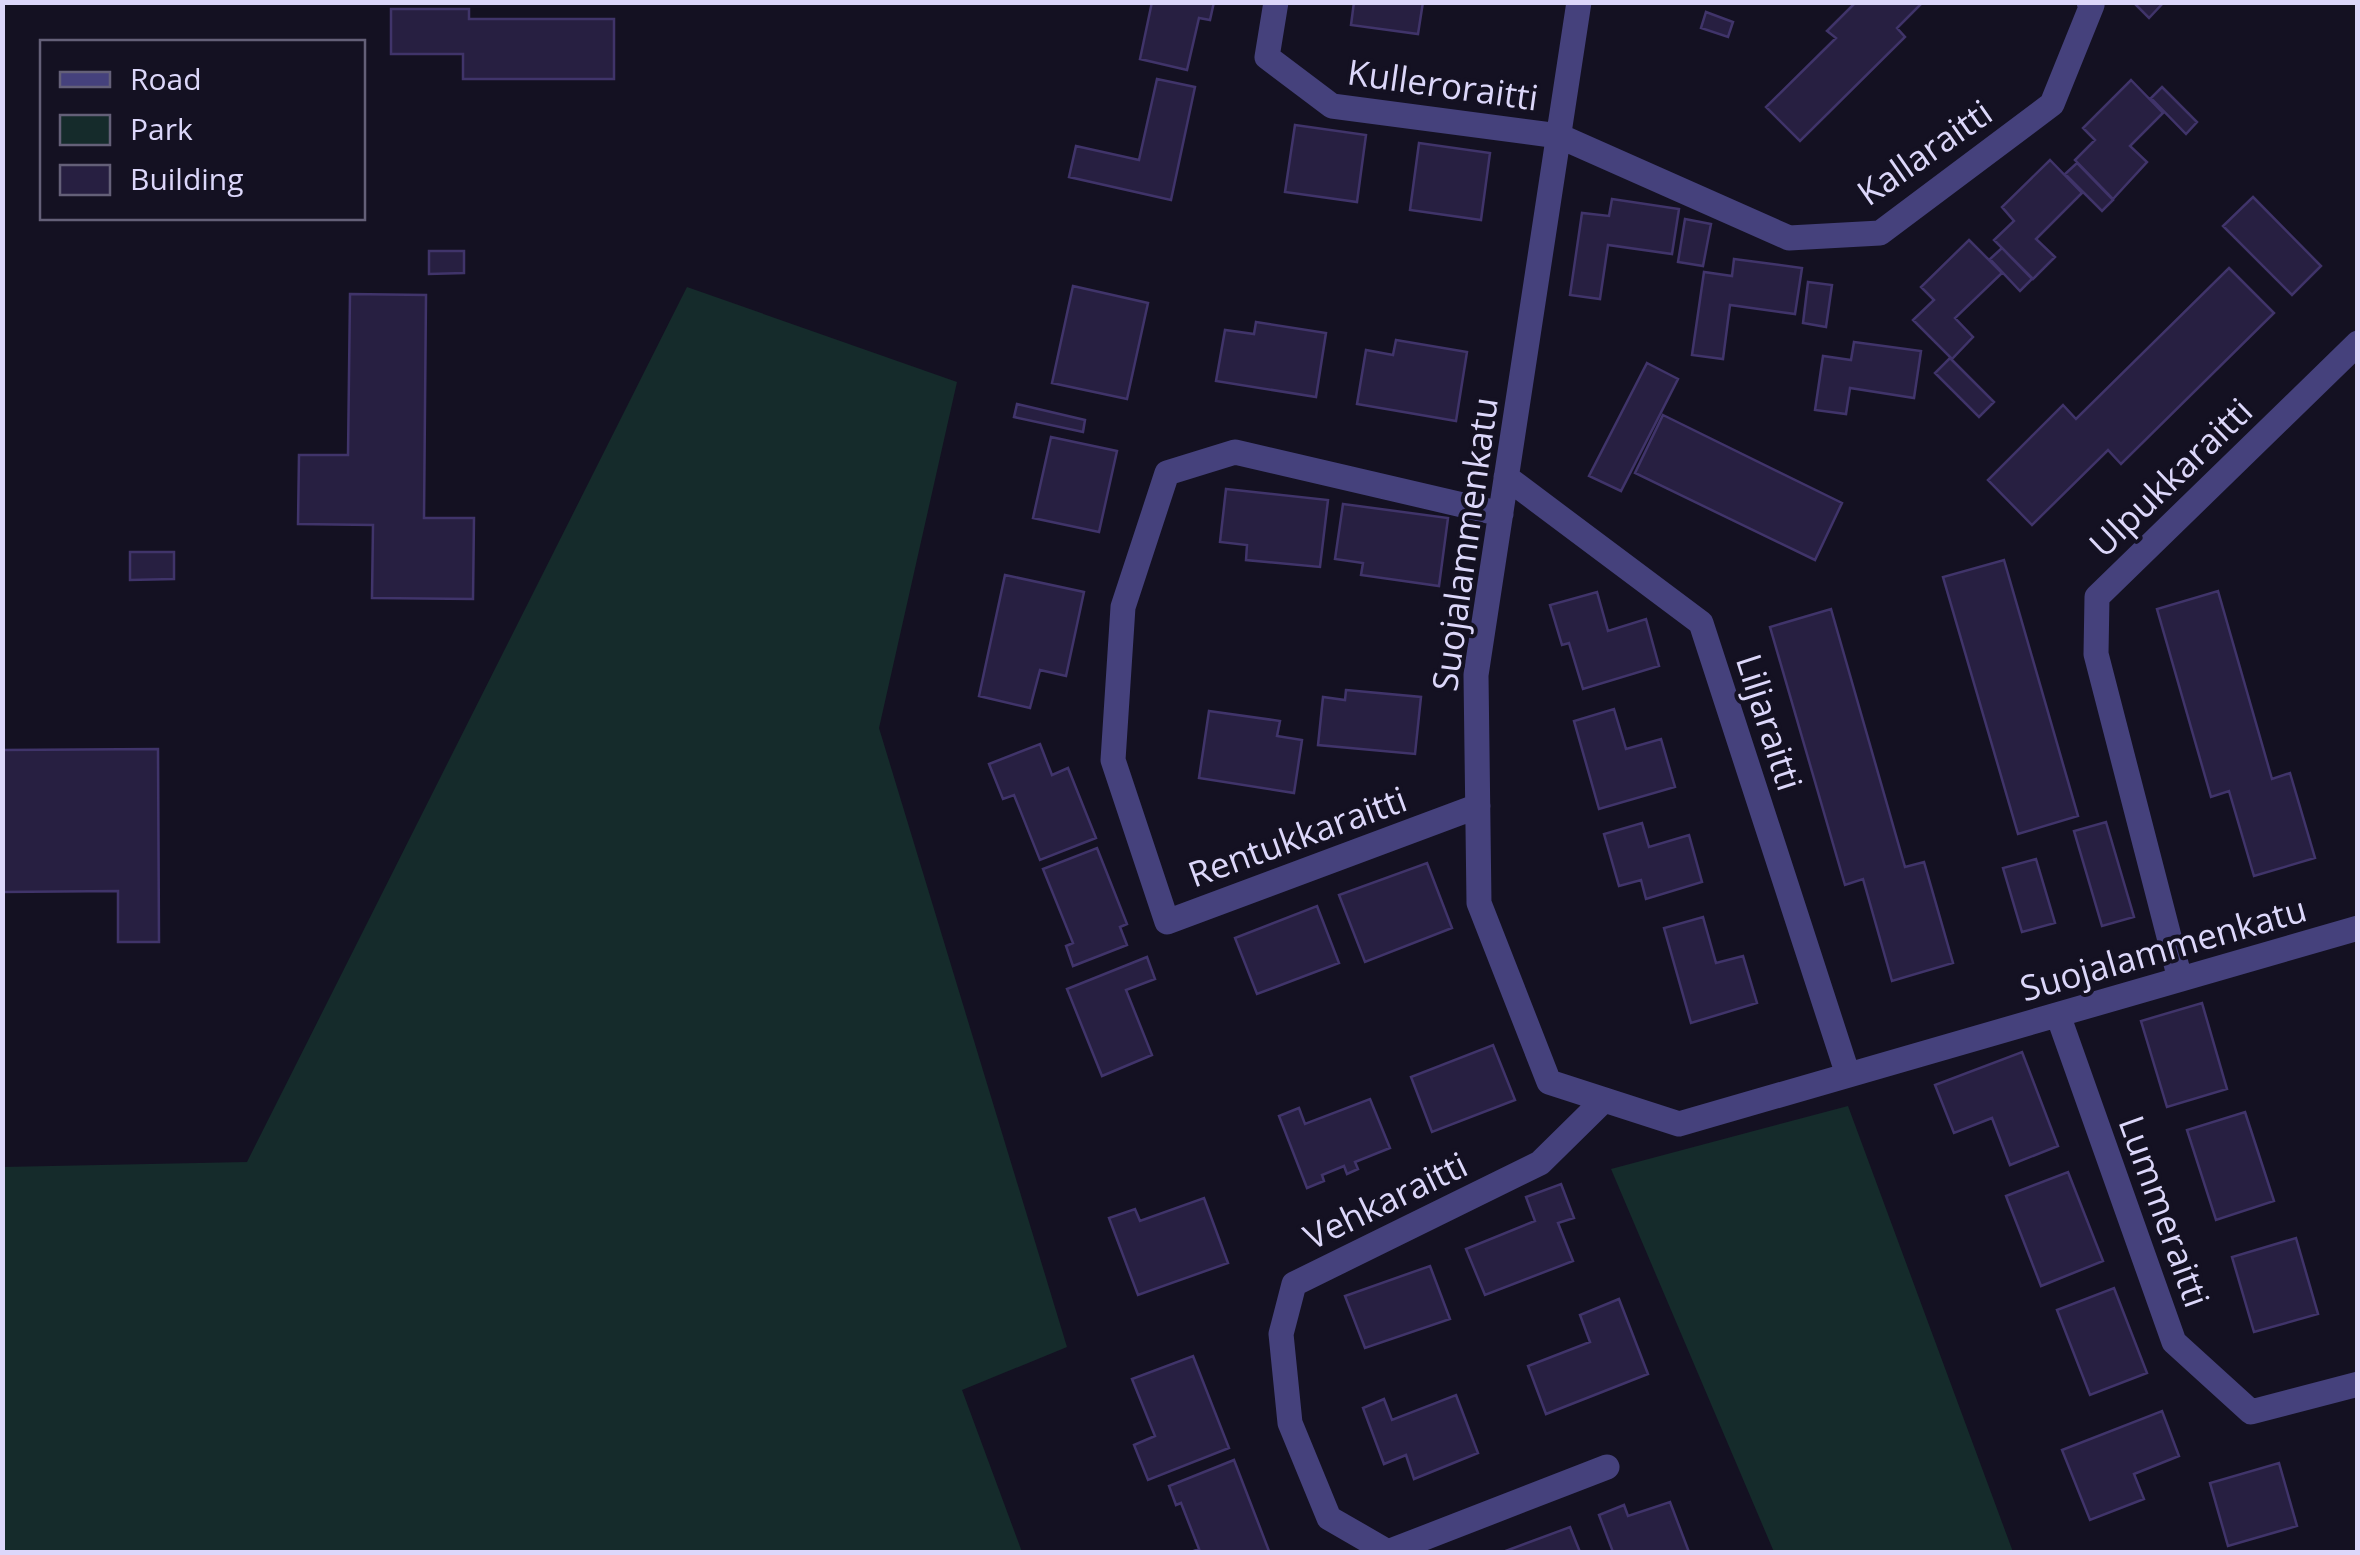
<svg xmlns="http://www.w3.org/2000/svg" width="2360" height="1555" font-family="'Open Sans',sans-serif">
<style>
.green{fill:#152b2b}
.building{fill:#271f41;stroke:#40346a;stroke-width:2.5}
.lines{fill:none;stroke-linecap:round;stroke-linejoin:round}
.minor{stroke:#45417c;stroke-width:25}
.labels{text-anchor:middle;dominant-baseline:central;stroke-width:8;stroke-linejoin:round;paint-order:stroke}
.street-label{font-size:35px;fill:#dcd7fa;stroke:#141122}
</style>
<rect width="100%" height="100%" fill="#141122"/>
<!-- green -->
<path class="green" d="M687 287 957 382 879 728 1067 1347 962 1390 1022 1552H3V1167L247 1162Z
M1848 1106 2013 1552H1774L1611 1169Z"/>
<!-- building -->
<path class="building" d="M1152 2H1214L1210 20 1199 18 1187 70 1140 59Z
M1354 2H1423L1418 34 1351 25Z
M1856 2H1923L1897 28 1905 37 1800 141 1766 107 1836 38 1827 31Z
M2133 2H2164L2149 18Z
M391 9H469V19H614V79H463V54H391Z
M1706 12 1733 22 1728 37 1701 28Z
M1157 79 1195 87 1171 200 1069 177 1076 146 1139 160Z
M2131 80 2163 113 2130 146 2147 162 2113 199 2075 160 2095 140 2083 128Z
M2162 87 2197 122 2186 134 2151 98Z
M1295 125 1366 135 1357 202 1285 192Z
M1419 143 1490 153 1481 220 1410 210Z
M2050 160 2082 193 2036 239 2055 257 2033 279 1994 240 2014 221 2002 207Z
M2077 163 2113 200 2102 211 2065 174Z
M2253 197 2321 266 2292 295 2223 226Z
M1612 199 1679 209 1672 254 1608 245 1600 299 1570 295 1582 213 1609 216Z
M1685 219 1711 224 1703 266 1678 262Z
M1969 240 2002 273 1955 318 1973 337 1952 359 1913 320 1934 300 1921 287Z
M2002 248 2032 279 2020 291 1990 259Z
M429 251H464V273L429 274Z
M1734 259 1802 268 1795 314 1730 305 1723 359 1692 355 1704 272 1732 276Z
M2229 268 2274 313 2121 464 2108 450 2032 525 1988 480 2063 405 2076 419Z
M1808 282 1832 285 1826 327 1803 323Z
M1073 286 1148 303 1127 399 1052 383Z
M350 294 426 295 424 518H474L473 599 372 598 373 525 298 524 299 455H348Z
M1256 322 1326 333 1316 397 1216 381 1225 330 1254 334Z
M1396 340 1467 352 1456 421 1357 404 1366 350 1393 355Z
M1854 342 1921 351 1914 398 1850 388 1846 414 1815 410 1823 356 1851 360Z
M1950 358 1994 402 1979 417 1935 373Z
M1647 363 1678 379 1621 491 1589 476Z
M1017 404 1085 420 1083 432 1014 417Z
M1663 415 1842 503 1815 560 1635 473Z
M1051 437 1117 451 1099 532 1033 518Z
M1226 489 1328 500 1320 567 1246 560 1247 545 1220 542Z
M1343 504 1448 518 1439 586 1361 575 1363 563 1335 559Z
M130 552H174V579L130 580Z
M2004 560 2078 816 2018 834 1943 577Z
M1005 575 1084 592 1066 676 1040 670 1030 708 979 696Z
M2218 591 2272 779 2290 773 2315 858 2254 876 2229 791 2211 797 2157 609Z
M1597 592 1608 631 1646 619 1659 666 1583 689 1569 643 1562 645 1550 605Z
M1831 609 1905 867 1924 862 1953 963 1892 981 1863 879 1845 885 1770 627Z
M1346 690 1421 697 1415 754 1318 745 1323 697 1345 700Z
M1614 709 1626 749 1661 739 1675 787 1599 809 1574 721Z
M1209 711 1280 721 1277 736 1302 740 1294 793 1199 778Z
M1040 744 1052 775 1068 768 1096 838 1040 860 1014 795 1003 799 989 764Z
M158 749 159 942H118V891L2 892V750Z
M2106 822 2134 917 2102 926 2074 831Z
M1642 823 1649 847 1689 835 1702 882 1646 899 1641 880 1619 886 1604 834Z
M1097 848 1127 924 1120 927 1127 945 1073 966 1066 946 1073 943 1043 869Z
M2036 859 2055 923 2022 932 2003 868Z
M1427 863 1452 928 1365 962 1339 895Z
M1317 906 1339 963 1257 994 1235 938Z
M1703 917 1716 963 1743 956 1757 1003 1691 1023 1664 928Z
M1147 957 1155 979 1126 990 1152 1055 1102 1076 1067 989Z
M2202 1003 2227 1089 2167 1107 2141 1021Z
M1493 1045 1515 1100 1432 1132 1411 1077Z
M2022 1052 2058 1146 2010 1165 1992 1118 1954 1133 1935 1085Z
M1370 1099 1390 1148 1355 1162 1358 1169 1347 1174 1344 1166 1322 1175 1324 1181 1307 1188 1279 1116 1299 1108 1305 1124Z
M2245 1112 2274 1201 2216 1220 2187 1130Z
M2068 1172 2103 1261 2041 1286 2006 1196Z
M1561 1184 1574 1218 1558 1223 1573 1261 1485 1295 1466 1249 1535 1221 1526 1197Z
M1204 1198 1228 1263 1138 1295 1109 1218 1135 1209 1140 1221Z
M2296 1238 2318 1314 2254 1332 2232 1257Z
M1430 1266 1450 1319 1365 1348 1345 1296Z
M2114 1288 2147 1373 2090 1395 2057 1310Z
M1619 1299 1648 1374 1546 1414 1528 1366 1590 1342 1580 1315Z
M1193 1356 1229 1448 1148 1480 1134 1445 1155 1436 1132 1379Z
M1456 1395 1478 1453 1414 1479 1406 1455 1384 1464 1363 1408 1384 1399 1392 1420Z
M2162 1411 2179 1456 2134 1474 2144 1499 2090 1520 2062 1450Z
M1234 1460 1269 1551 1191 1552 1199 1549 1181 1503 1176 1505 1169 1486Z
M2279 1463 2297 1526 2228 1546 2210 1483Z
M1670 1502 1689 1552H1613L1599 1515 1624 1505 1628 1516Z
M1570 1527 1580 1552H1503Z"/>
<g class="lines">
<!-- minor -->
<path class="minor" d="M1276 2 1267 57 1332 106 1559 136 1789 238 1880 233 2052 104 2092 5 2089 2
M1579 2 1476 675 1479 903 1549 1082 1679 1124 2358 928
M1506 477 1701 623 1848 1075
M1478 806 1167 922 1113 760 1123 607 1167 473 1235 452 1501 514
M2180 979 2096 654 2097 597 2358 343
M2058 1015 2174 1342 2251 1412 2358 1384
M1604 1100 1540 1163 1294 1284 1281 1334 1290 1423 1329 1518 1388 1552 1607 1467"/>
</g>
<g class="labels">
<!-- street labels -->
<g class="street-label">
<text transform="translate(1443 84) rotate(8)">Kulleroraitti</text>
<text transform="translate(1924 152) rotate(-35)">Kallaraitti</text>
<text transform="translate(2170 477) rotate(-44)">Ulpukkaraitti</text>
<text transform="translate(1464 544) rotate(-82)">Suojalammenkatu</text>
<text transform="translate(1770 722) rotate(72)">Liljaraitti</text>
<text transform="translate(1297 836) rotate(-20)">Rentukkaraitti</text>
<text transform="translate(2163 948) rotate(-16)">Suojalammenkatu</text>
<text transform="translate(1385 1200) rotate(-26)">Vehkaraitti</text>
<text transform="translate(2165 1211) rotate(70)">Lummeraitti</text>
</g>
</g>
<!-- border -->
<rect width="2360" height="1555" fill="none" stroke="#dcd7fa" stroke-width="10"/>
<!-- legend -->
<rect x="40" y="40" width="325" height="180" fill="#141122" stroke="#646078" stroke-width="2.5"/>
<rect x="60" y="72" width="50" height="15" fill="#45417c" stroke="#646078" stroke-width="2.5"/>
<text x="130" y="90" font-size="30" fill="#dcd7fa">Road</text>
<rect x="60" y="115" width="50" height="30" fill="#152b2b" stroke="#646078" stroke-width="2.5"/>
<text x="130" y="140" font-size="30" fill="#dcd7fa">Park</text>
<rect x="60" y="165" width="50" height="30" fill="#271f41" stroke="#646078" stroke-width="2.5"/>
<text x="130" y="190" font-size="30" fill="#dcd7fa">Building</text>
</svg>
